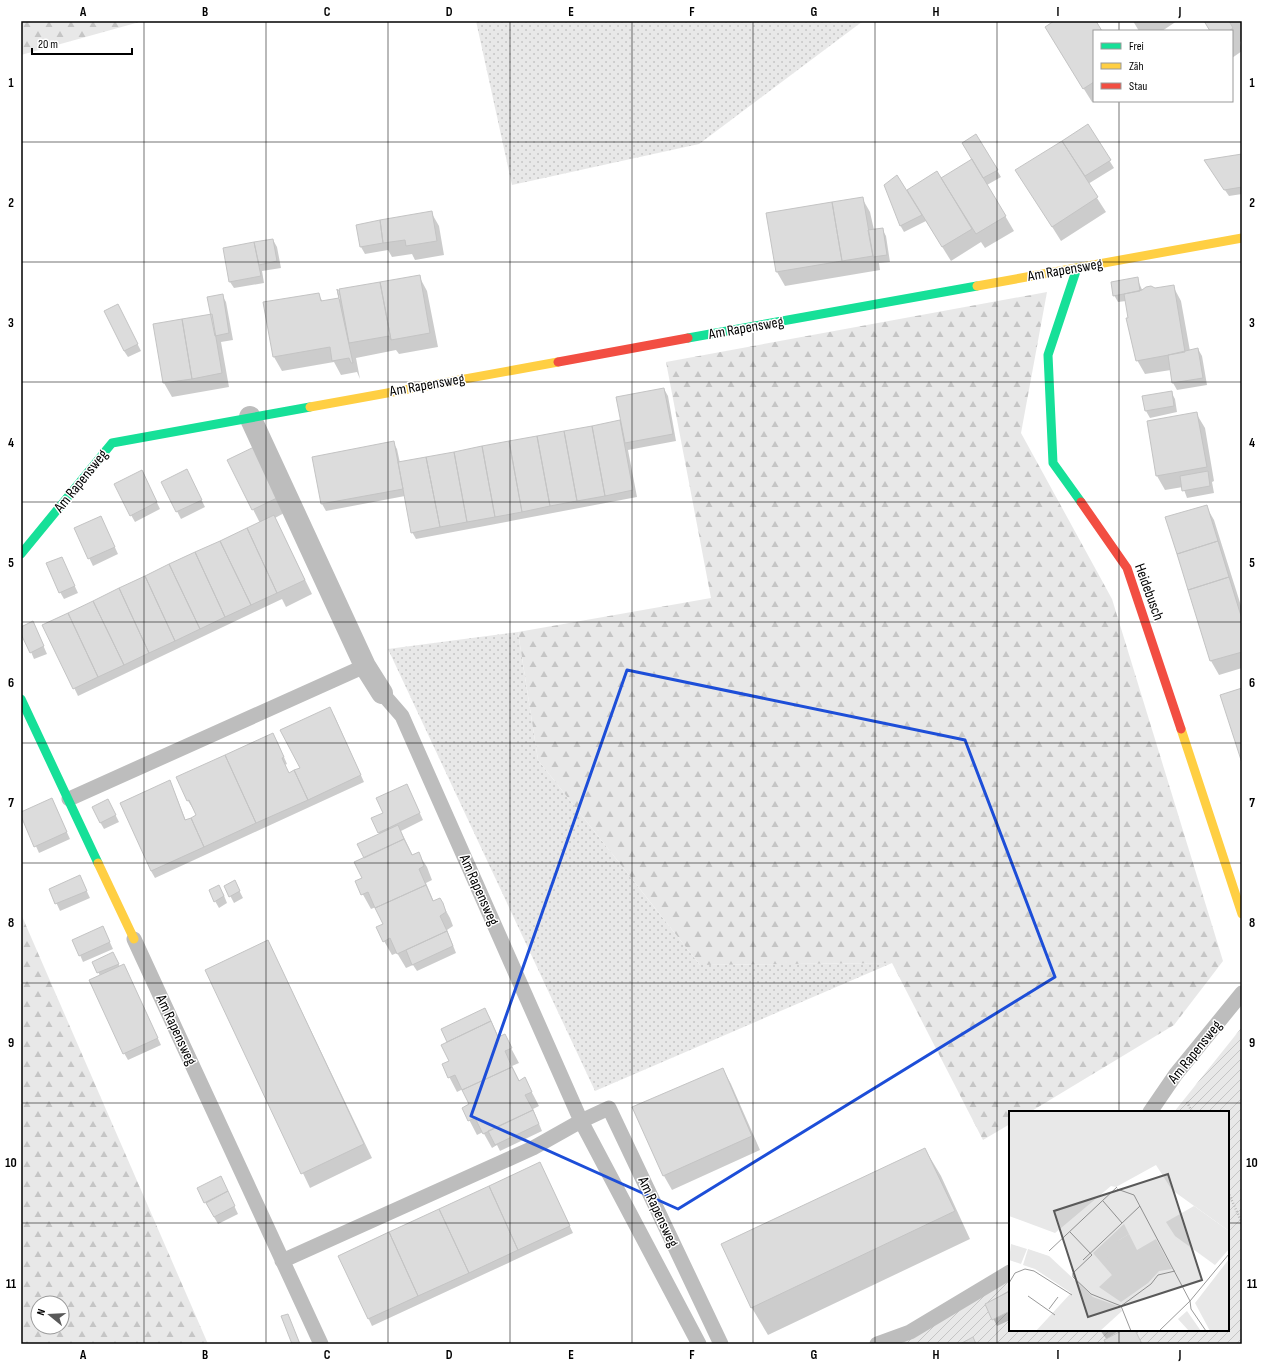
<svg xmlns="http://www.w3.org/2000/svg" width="1263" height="1365" font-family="'Sofia Sans Condensed',sans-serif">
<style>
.grass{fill:url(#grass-dots)}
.forest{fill:url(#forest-firs);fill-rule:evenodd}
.garden{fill:url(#garden-furrows)}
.shadow{fill:#0003}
.building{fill:#dcdcdc;stroke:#c4c4c4}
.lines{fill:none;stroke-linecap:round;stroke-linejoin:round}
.path{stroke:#b8b8b8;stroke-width:2.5;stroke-dasharray:1 2;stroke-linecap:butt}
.lane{stroke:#bdbdbd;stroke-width:15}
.street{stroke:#bdbdbd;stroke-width:22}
.fast{stroke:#16e098;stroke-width:9}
.slow{stroke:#ffcf43;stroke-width:9}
.jam{stroke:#f24e42;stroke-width:9}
.marked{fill:none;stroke:#1d4ed8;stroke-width:3;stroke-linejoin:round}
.grid{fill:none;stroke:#000;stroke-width:1;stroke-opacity:0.55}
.labels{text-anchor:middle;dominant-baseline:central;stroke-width:3;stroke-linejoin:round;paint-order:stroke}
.street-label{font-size:15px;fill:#000;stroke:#fff}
.inset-road{fill:none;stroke:#999;stroke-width:1}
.view{fill:#595959;fill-opacity:0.15;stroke:#595959;stroke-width:2}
.inset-edge{fill:none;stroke:#000;stroke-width:2}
.neatline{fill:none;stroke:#000;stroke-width:1.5}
.grid-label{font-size:13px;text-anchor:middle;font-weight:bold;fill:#000}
</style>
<defs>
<pattern id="grass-dots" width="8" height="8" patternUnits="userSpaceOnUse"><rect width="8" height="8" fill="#e8e8e8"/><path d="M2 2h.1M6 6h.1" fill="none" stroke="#c5c5c5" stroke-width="1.8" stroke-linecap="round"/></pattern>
<pattern id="forest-firs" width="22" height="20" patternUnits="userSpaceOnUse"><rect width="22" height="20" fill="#e8e8e8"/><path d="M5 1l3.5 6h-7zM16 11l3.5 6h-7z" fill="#c5c5c5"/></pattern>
<pattern id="garden-furrows" width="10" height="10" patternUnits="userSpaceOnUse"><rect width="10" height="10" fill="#e8e8e8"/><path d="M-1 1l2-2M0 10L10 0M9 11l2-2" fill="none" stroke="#c5c5c5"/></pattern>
</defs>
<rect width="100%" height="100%" fill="#fff"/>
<!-- grass -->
<path class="grass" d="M476 21H863L699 144 512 185Z
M518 632 538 760 700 965 892 963 595 1091 388 649Z"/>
<!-- forest -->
<path class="forest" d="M21 21H143L21 55Z
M1047 292 1021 433 1112 599 1223 961 1174 1025 1030 1112H1010V1124L983 1140 892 963 700 965 538 760 518 632 711 598 666 362Z
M21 914 208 1344H21ZM38 1303H62V1327H38Z"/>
<!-- garden -->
<path class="garden" d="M1242 1027V1344H893L1010 1278V1330H1228V1112H1174Z"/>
<!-- shadow -->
<path class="shadow" d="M1056 21 1098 22 1096 23 1101 31H1094V101L1092 102 1054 41Z
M1133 21H1177L1162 31H1139Z
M1204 21H1242V41L1240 42 1242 51 1232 58V31H1210Z
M1088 126 1114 168 1088 184 1106 212 1061 241 1017 171Z
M976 135 1001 177 987 185 1014 231 985 248 981 242 951 261 926 221 904 232 900 225 913 202 941 179 973 160Z
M1242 155V194L1229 196 1209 167Z
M862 198 870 212 874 230 882 229 886 236 890 262 879 263 880 270 785 286 777 272Z
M431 212 439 226 444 255 415 260 412 254 392 257 388 250 365 254 361 247 357 226Z
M273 240 277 247 281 268 262 271 264 283 234 288 230 282 224 248Z
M419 276 427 291 438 347 399 354 396 350 356 358 360 379 357 372 341 375 334 362 282 371 274 357 318 294 323 302 340 299 338 290Z
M1137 278 1143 292 1173 286 1181 301 1190 351 1198 349 1202 356 1207 385 1177 390 1173 383 1171 370 1145 374 1137 360 1134 346 1131 340 1127 319 1129 318 1126 301 1118 302 1114 295Z
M222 295 226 302 233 340 221 342 229 387 172 397 164 383 154 325 212 315Z
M118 305 141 351 128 357 124 351Z
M664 389 668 396 676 441 628 450 637 497 416 539 412 532 405 496 326 511 322 504 313 458 393 442 397 449 400 463 622 421Z
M1171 392 1175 399 1177 412 1150 418 1146 411Z
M1196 413 1205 428 1214 481 1212 482 1214 493 1187 498 1183 487 1165 490 1157 476 1148 422Z
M254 448 286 512 275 518 312 594 286 607 282 599 78 696 44 625 260 523 228 460Z
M190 477 205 507 181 519 162 482Z
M145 478 160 509 135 522 131 515Z
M1206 506 1214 520 1242 609V668L1219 675 1211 661 1166 518Z
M101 517 118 554 93 566 75 529Z
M65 565 78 593 64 599 60 592Z
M21 628 36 629 47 654 34 659Z
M334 715 364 782 155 878 151 871 173 788 186 821 198 816 188 801 178 778 277 741 287 764 285 765 289 774 301 769 281 731Z
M407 785 423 820 401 831 413 856 418 853 427 867 432 880 426 883 434 902 440 900 450 918 453 926 447 930 456 953 417 971 413 965 406 968 397 953 392 955 384 941V925L376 907 371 909 356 882 363 878 365 858 380 834 372 819 384 813Z
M108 800 119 822 104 829 100 822Z
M55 806 70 839 39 853 21 813Z
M83 883 90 898 60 911 50 889Z
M225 886 238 888 243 898 234 903Z
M223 893 227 903 219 908 215 901Z
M103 927 113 949 83 962 80 955Z
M268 941 372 1158 310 1188 206 970Z
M117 960 120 967 127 972 161 1045 128 1060 124 1053 100 976 94 962Z
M489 1016 499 1038 504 1035 519 1063 512 1066 520 1082 525 1079 539 1106 533 1109 542 1131 500 1151 497 1145 492 1148 483 1132 477 1135 463 1108 470 1105 463 1089 457 1092 443 1065 450 1061 448 1043 442 1030Z
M723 1069 731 1084 760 1150 672 1190 664 1176Z
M925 1149 941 1176 970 1239 768 1335 752 1308 722 1245Z
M544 1171 573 1233 372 1326 339 1256Z
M224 1184 238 1214 218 1224 198 1189Z
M1010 1290V1320L997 1326 986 1304Z
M1100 1330H1120L1111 1336 1112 1337 1125 1330H1134L1142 1344H1107V1340Z"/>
<!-- building -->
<path class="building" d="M1054 21H1096L1102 31H1094V82L1083 89 1045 27Z
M1204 21H1229L1233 28 1229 31H1210Z
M1088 124 1111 160 1085 176 1062 141Z
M976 134 998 170 983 178 962 143Z
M1062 141 1098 197 1052 227 1015 170Z
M1242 154V187L1224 190 1204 160Z
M972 159 1006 216 976 234 941 178Z
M937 171 972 229 942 247 907 190Z
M897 175 922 215 900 226 884 185Z
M863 197 873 256 842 261 832 202Z
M832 202 842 261 776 272 766 213Z
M432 211 437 241 406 246 405 240 383 243 380 220Z
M380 220 383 243 360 247 356 225Z
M883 228 887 255 873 257 868 230Z
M273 239 277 261 259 265 254 242Z
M254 242 261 276 229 282 223 248Z
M420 275 430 333 391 340 380 282Z
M1138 277 1140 291 1113 296 1111 282Z
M380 282 391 340 389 336 349 343 339 289Z
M1174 285 1185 352 1136 361 1126 318H1128L1124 294 1142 290 1146 287 1151 286 1155 288Z
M337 289 353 363H351L349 358 332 361 330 347 273 357 263 302 319 293 321 301 339 298Z
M223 294 229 333 215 336 207 297Z
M118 304 138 344 124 351 104 311Z
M212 314 222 373 192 379 182 319Z
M182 319 192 379 163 383 153 324Z
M1198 348 1203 378 1172 383 1168 355Z
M664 388 673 434 625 443 616 397Z
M1172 391 1174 406 1145 411 1142 396Z
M1197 412 1207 467 1156 476 1147 421Z
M620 420 633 490 605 496 592 426Z
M592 426 605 496 577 501 564 431Z
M564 431 577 501 550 506 537 436Z
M537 436 550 506 522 512 509 441Z
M394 441 403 489 321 504 312 457Z
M509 441 522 512 495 517 482 446Z
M482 446 495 517 467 522 454 452Z
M254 447 279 497 252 510 227 460Z
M454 452 467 522 440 527 426 457Z
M426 457 440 527 411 533 398 462Z
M187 469 202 500 176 512 161 482Z
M142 470 157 502 130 516 114 484Z
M1208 471 1210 486 1182 491 1180 476Z
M1207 505 1218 541 1177 554 1165 517Z
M274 515 305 580 277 593 247 528Z
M101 516 115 547 88 559 74 528Z
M247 528 277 593 251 605 220 541Z
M220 541 251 605 225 617 195 552Z
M1218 541 1229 577 1188 590 1177 554Z
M195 552 225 617 200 629 169 564Z
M62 557 75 586 59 593 46 563Z
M169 564 200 629 175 641 145 576Z
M145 576 175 641 149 653 119 588Z
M1229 577 1242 619V652L1210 661 1188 590Z
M119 588 149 653 124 665 93 601Z
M93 601 124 665 98 677 68 613Z
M68 613 98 677 73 689 42 625Z
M33 621 44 646 30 653 21 634V627Z
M1242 688V763L1220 695Z
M330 707 361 775 308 800 294 770 300 768 280 730Z
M273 733 284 757 282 758 289 773 294 770 308 800 256 823 225 755Z
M225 755 256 823 204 847 191 818 196 815 189 800 187 801 176 777Z
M170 780 185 820 191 818 204 847 151 871 120 803Z
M407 784 420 813 378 833 371 818 383 813 376 798Z
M52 798 67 832 34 847 21 816V812Z
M108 799 116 815 100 823 92 807Z
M398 825 404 839 364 858 357 844Z
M404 839 412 855 419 852 421 857 424 866 419 869 426 885 375 908 368 892 361 895 355 881 362 878 354 862Z
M80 875 87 891 55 904 49 889Z
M235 880 240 891 229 897 224 886Z
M219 885 224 896 214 902 209 890Z
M426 885 433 901 440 898 443 903 446 912 440 916 447 931 397 954 390 938 383 942 376 927 383 924 375 908Z
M103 926 110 942 79 956 72 940Z
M447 931 453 946 412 965 406 950Z
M268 940 364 1144 301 1174 205 970Z
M113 952 119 964 97 973 92 962Z
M124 964 158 1038 123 1054 89 980Z
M485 1008 491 1021 447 1042 441 1029Z
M491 1021 498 1037 505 1034 512 1048 505 1051 512 1067 462 1090 455 1075 448 1078 442 1064 449 1061 441 1045Z
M512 1067 519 1081 525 1077 532 1092 525 1095 533 1110 483 1134 475 1118 468 1121 462 1108 469 1104 462 1090Z
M723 1068 752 1136 663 1176 632 1107Z
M533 1110 539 1124 495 1145 488 1131Z
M925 1148 955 1211 751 1308 721 1244Z
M540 1162 570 1226 518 1250 489 1186Z
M221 1176 228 1191 204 1203 197 1188Z
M489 1186 518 1250 469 1273 439 1209Z
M228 1191 235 1206 214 1217 206 1203Z
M439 1209 469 1273 418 1296 389 1232Z
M389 1232 418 1296 368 1319 338 1256Z
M1010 1291V1311L992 1320 985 1304Z
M288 1314 300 1344H292L281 1316Z
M1123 1330H1135L1142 1344H1106L1104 1340Z
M973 1337 976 1344H960Z"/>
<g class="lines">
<!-- path -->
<path class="path" d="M1187 1102 1192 1112
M1228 1192 1242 1223"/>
<!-- lane -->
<path class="lane" d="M382 693 402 716 581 1121 699 1344
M69 799 365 666
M134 939 321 1344
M1150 1112 1176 1074 1242 993
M282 1261 533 1148 581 1121 609 1108 721 1344
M877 1344 910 1332 1010 1272"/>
<!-- street -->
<path class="street" d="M250 417 365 666 382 693"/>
<!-- fast -->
<path class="fast" d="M1077 268 1048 355 1053 463 1081 502
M688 338 977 286
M21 554 112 443 310 407
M21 699 98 863"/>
<!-- slow -->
<path class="slow" d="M977 286 1242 238
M310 407 558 362
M1181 729 1242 914
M98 863 134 939"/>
<!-- jam -->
<path class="jam" d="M558 362 688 338
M1081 502 1127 568 1181 729"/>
</g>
<!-- marked area -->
<path class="marked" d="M627 670 965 740 1055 977 678 1209 471 1116Z"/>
<!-- grid -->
<path class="grid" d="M144 21V1344M266 21V1344M388 21V1344M510 21V1344M632 21V1344M753 21V1344M875 21V1344M997 21V1344M1119 21V31M1119 101V1112M21 142H1242M21 262H1242M21 382H1242M21 502H1242M21 622H1242M21 743H1242M21 863H1242M21 983H1242M21 1103H1242M21 1223H1010M1228 1223H1242M1119 1330V1344"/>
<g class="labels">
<!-- street labels -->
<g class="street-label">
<text transform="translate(1065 270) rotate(-10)">Am Rapensweg</text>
<text transform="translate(746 328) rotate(-10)">Am Rapensweg</text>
<text transform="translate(427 385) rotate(-10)">Am Rapensweg</text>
<text transform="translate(81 481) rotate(-51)">Am Rapensweg</text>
<text transform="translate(1149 592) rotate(70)">Heidebusch</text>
<text transform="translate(479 890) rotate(66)">Am Rapensweg</text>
<text transform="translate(176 1030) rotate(65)">Am Rapensweg</text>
<text transform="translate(1195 1052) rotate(-51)">Am Rapensweg</text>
<text transform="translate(658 1212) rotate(65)">Am Rapensweg</text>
</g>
</g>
<!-- overview -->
<g transform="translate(1009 1111)">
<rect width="220" height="220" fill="#fff"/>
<path d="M185 95 220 120V138L206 154 166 125 157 111ZM115 113 120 123 110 129 103 164 84 142Z" fill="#e8e8e8"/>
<path d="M0 0H220V120L163 79 147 54 107 76 102 75 46 122 0 105ZM120 123 128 139 147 128 163 158 150 160 139 172 112 191 90 176 103 164 97 148 110 129ZM220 148V220H201L186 192ZM178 200 192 220H180L169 208Z" fill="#e8e8e8"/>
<path d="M19 138 40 145 84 186 111 196 113 200 91 220H27L62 182 26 158 14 154Z" fill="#e8e8e8"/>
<path d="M2 133 18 138 12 153 0 149Z" fill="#e8e8e8"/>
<path class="inset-road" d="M108 78 125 84 181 190 182 198 197 220M94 90 113 112M61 121 83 144 64 162V166L82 183 112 195M40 140 108 76M74 149 131 95M0 172 6 162 16 158 25 160 63 184M19 185 46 204M112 195 142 173 149 164 166 160M112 195 122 220M40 198 49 186M150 220 181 190 220 143"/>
<path class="view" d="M159 63 193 169 79 206 45 100Z"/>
<rect width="220" height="220" class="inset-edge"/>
</g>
<!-- border -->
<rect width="1263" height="1365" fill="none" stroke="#ffffff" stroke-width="44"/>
<!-- legend -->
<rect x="1093" y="30" width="140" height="72" fill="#ffffff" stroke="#999999"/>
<rect x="1101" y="43" width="20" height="6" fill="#16e098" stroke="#999999"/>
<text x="1129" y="50" font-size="12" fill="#000000">Frei</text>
<rect x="1101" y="63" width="20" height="6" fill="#ffcf43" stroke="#999999"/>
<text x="1129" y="70" font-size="12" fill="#000000">Zäh</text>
<rect x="1101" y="83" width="20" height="6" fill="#f24e42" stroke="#999999"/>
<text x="1129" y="90" font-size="12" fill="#000000">Stau</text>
<!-- north arrow -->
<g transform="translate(50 1315) rotate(288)"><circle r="19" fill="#ffffff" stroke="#999999"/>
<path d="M0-3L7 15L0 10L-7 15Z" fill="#595959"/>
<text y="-6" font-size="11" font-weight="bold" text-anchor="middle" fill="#000000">N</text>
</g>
<!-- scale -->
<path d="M32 48v6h100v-6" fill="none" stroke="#000000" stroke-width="2"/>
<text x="38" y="48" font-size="12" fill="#000000" stroke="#ffffff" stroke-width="3" paint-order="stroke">20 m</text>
<rect x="22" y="22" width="1219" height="1321" class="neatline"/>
<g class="grid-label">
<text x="83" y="16">A</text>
<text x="205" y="16">B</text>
<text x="327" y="16">C</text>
<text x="449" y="16">D</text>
<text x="571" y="16">E</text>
<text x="692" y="16">F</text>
<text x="814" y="16">G</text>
<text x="936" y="16">H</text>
<text x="1058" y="16">I</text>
<text x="1180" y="16">J</text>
<text x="11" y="87">1</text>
<text x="1252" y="87">1</text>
<text x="11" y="207">2</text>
<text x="1252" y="207">2</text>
<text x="11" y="327">3</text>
<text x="1252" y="327">3</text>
<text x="11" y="447">4</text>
<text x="1252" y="447">4</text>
<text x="11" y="567">5</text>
<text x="1252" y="567">5</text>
<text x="11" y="687">6</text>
<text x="1252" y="687">6</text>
<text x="11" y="807">7</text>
<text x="1252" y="807">7</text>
<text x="11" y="927">8</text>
<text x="1252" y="927">8</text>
<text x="11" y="1047">9</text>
<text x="1252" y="1047">9</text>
<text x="11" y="1167">10</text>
<text x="1252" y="1167">10</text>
<text x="11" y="1288">11</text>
<text x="1252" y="1288">11</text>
<text x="83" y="1359">A</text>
<text x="205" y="1359">B</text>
<text x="327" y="1359">C</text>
<text x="449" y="1359">D</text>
<text x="571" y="1359">E</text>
<text x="692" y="1359">F</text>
<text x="814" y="1359">G</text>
<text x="936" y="1359">H</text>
<text x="1058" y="1359">I</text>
<text x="1180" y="1359">J</text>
</g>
</svg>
